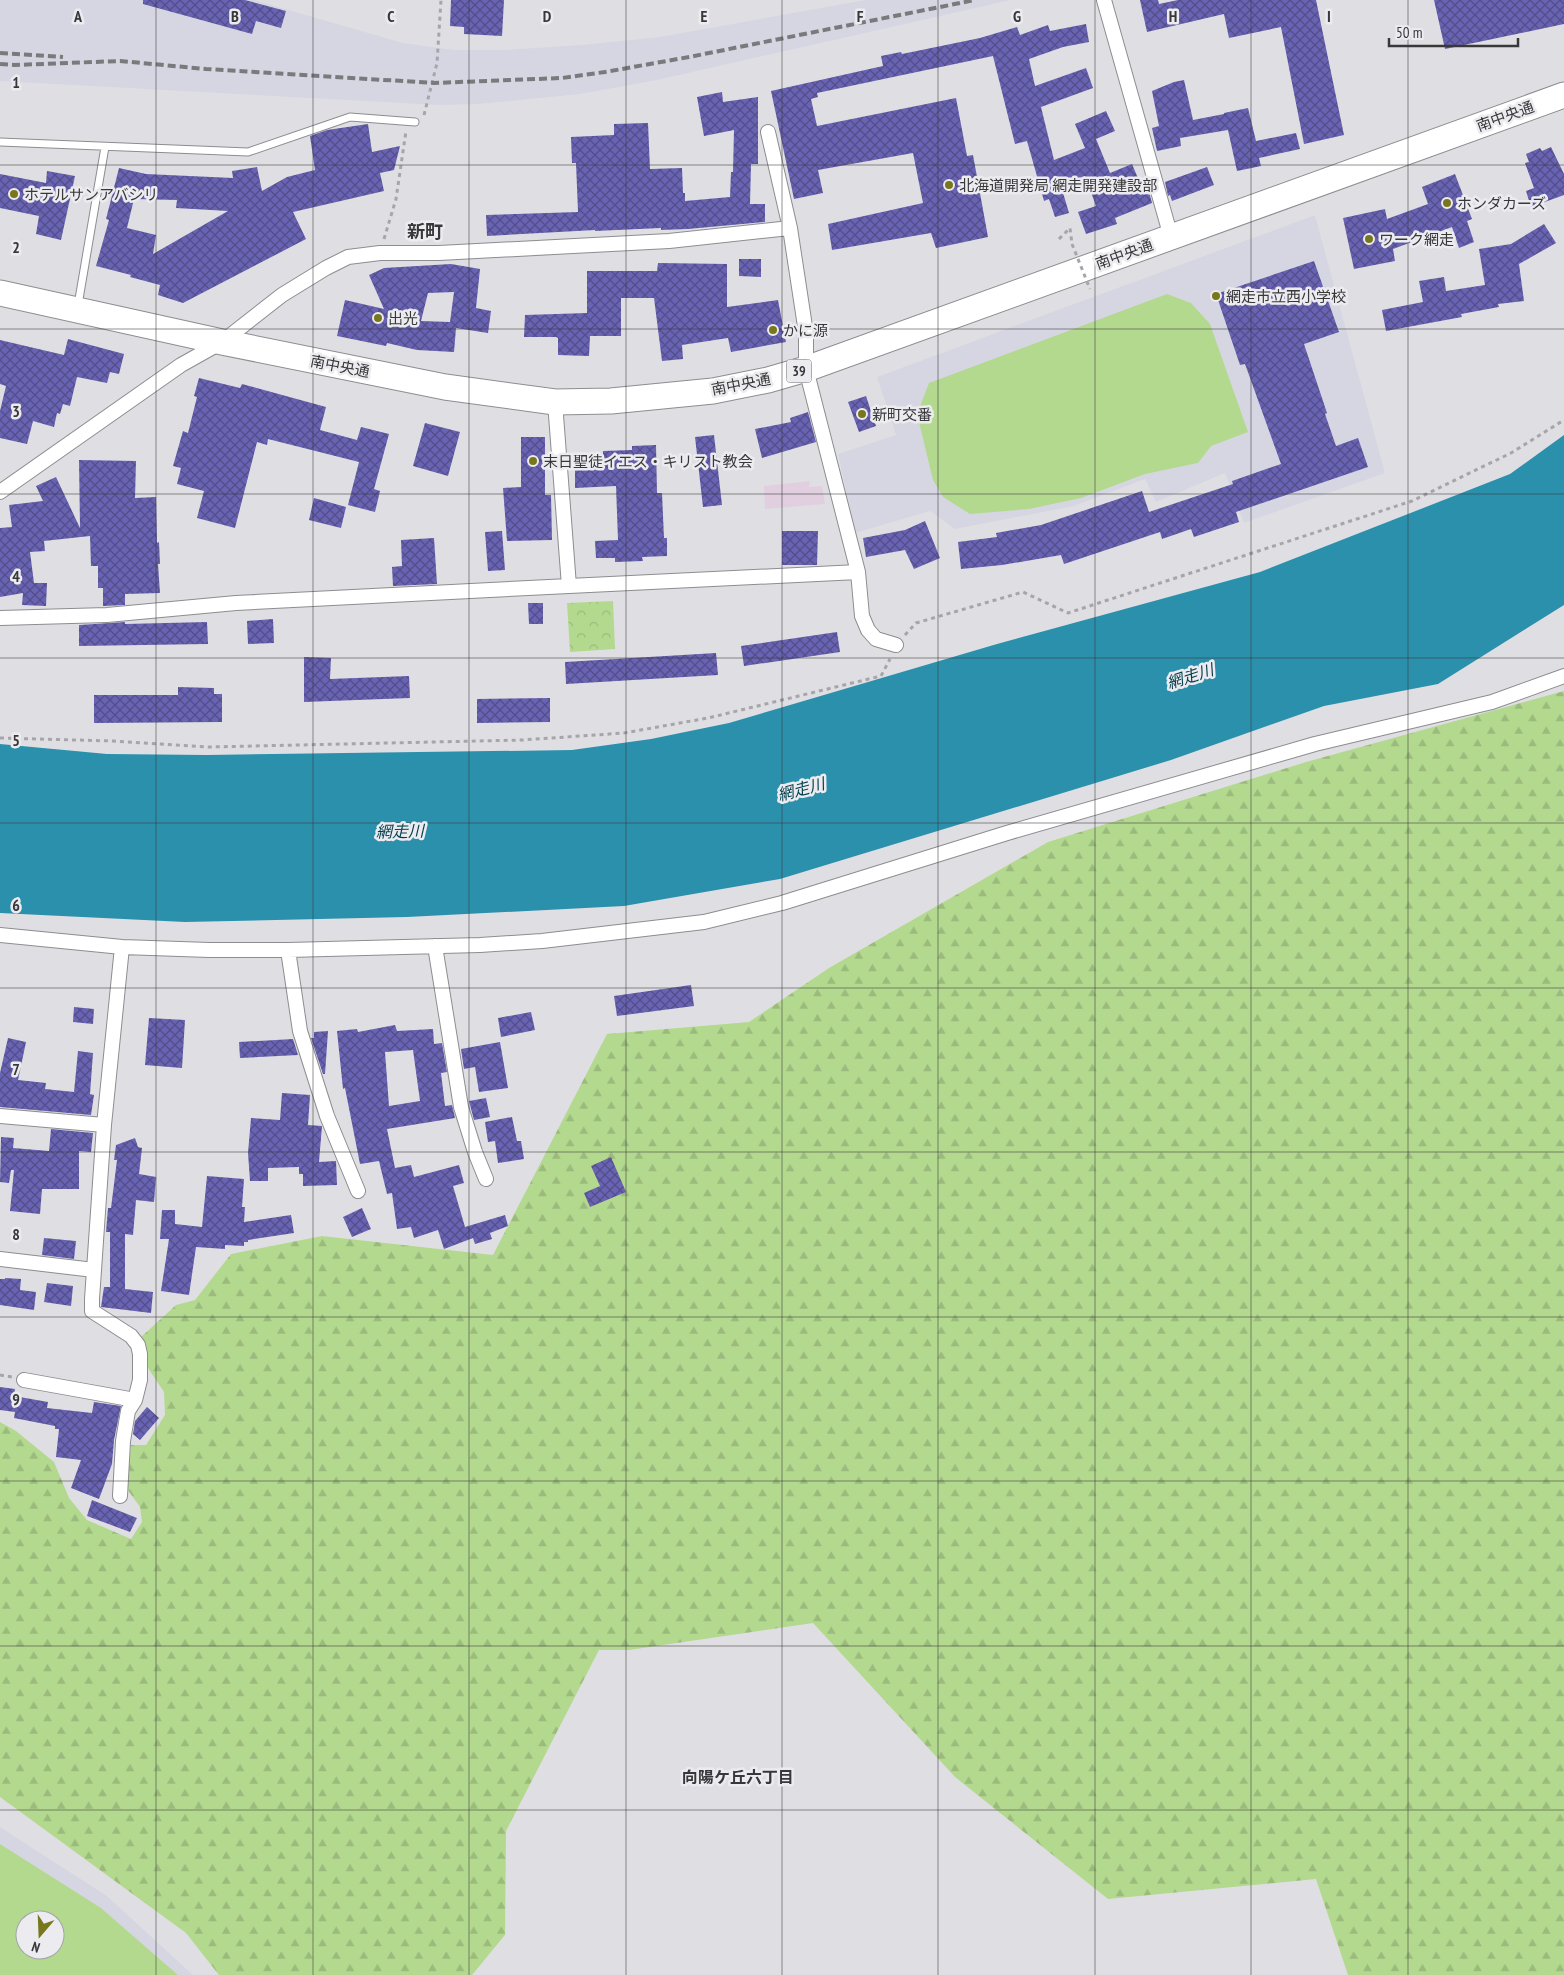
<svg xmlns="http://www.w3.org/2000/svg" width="1564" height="1975" font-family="'PT Sans Narrow','Noto Sans JP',sans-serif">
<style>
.commercial{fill:#e1cfe0}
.built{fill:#d6d6e2;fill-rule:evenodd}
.forest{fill:url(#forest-firs)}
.park{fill:url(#park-crowns)}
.garden{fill:#b3d98f;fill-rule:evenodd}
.water{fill:#2b90ac}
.building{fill:url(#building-cross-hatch);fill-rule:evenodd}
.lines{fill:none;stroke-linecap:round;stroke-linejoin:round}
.lane-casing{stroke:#8c8d90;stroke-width:9}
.street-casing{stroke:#8c8d90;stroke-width:16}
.highway-casing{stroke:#8c8d90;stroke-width:27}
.path{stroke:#a6a6aa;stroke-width:3;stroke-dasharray:4 4;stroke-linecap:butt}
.lane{stroke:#fff;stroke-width:7}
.street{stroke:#fff;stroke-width:14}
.highway{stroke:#fff;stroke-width:25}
.rail{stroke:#7a7a7d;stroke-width:4;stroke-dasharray:8 4;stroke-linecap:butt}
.path-bridge{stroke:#a6a6aa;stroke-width:3;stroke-dasharray:4 4;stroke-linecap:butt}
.grid{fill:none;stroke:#38383a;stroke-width:1;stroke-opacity:0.55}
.poi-dot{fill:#78771e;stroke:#ececf0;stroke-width:2}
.labels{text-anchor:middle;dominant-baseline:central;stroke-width:5;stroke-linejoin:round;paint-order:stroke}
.shield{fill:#ececf0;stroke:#6e6e71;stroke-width:1}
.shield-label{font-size:14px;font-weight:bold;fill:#38383a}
.street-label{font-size:15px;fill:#38383a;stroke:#ececf0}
.poi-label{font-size:15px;fill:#38383a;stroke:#ececf0;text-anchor:start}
.water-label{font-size:16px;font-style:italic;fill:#003d4b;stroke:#ececf0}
.neighbourhood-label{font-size:16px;font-weight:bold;fill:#38383a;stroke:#ececf0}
.quarter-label{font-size:18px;font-weight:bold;fill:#38383a;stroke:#ececf0}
.grid-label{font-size:16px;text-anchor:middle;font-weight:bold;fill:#38383a;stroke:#ececf0;stroke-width:5;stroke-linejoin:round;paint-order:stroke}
</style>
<defs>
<pattern id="forest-firs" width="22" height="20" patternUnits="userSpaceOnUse" patternTransform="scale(1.25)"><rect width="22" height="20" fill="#b3d98f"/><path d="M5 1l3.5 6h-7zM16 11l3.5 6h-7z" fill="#9bbb7c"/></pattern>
<pattern id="park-crowns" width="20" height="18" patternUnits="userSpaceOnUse" patternTransform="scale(1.25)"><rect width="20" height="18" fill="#b3d98f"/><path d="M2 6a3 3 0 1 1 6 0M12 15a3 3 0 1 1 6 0" fill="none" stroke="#9bbb7c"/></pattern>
<pattern id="building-cross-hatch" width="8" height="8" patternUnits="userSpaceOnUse" patternTransform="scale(1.25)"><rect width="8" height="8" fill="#6963b3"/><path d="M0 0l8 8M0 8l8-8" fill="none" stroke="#534e8a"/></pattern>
</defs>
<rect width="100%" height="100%" fill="#dfdfe3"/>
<!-- commercial -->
<path class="commercial" d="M810 481 809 487 822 486 825 504 765 509 764 486Z"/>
<!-- built -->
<path class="built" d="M0 0H254L403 43 454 50H505L581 45 660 37 865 0H1011L657 80 580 94 479 104 439 105 0 81Z
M1315 215 1385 473 1244 523 1225 473 1156 502 1145 479 1074 506 955 529 930 511 855 533 838 454 896 435 877 377Z
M0 1827 107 1896 193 1975H0ZM25 1920H55V1950H25Z"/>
<!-- forest -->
<path class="forest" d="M1564 691V1975H1348L1316 1879 1108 1899 955 1777 813 1623 629 1650H599L506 1831 505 1935 472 1975H219L186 1933 0 1797V1422L16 1431 54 1462 69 1498 87 1520 131 1539 142 1522 140 1507 127 1489 131 1445H146L165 1415 164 1392 148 1368 141 1337 176 1305 195 1300 231 1254 322 1236 493 1255 607 1034 749 1022 829 968 1048 842 1306 762Z"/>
<!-- park -->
<path class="park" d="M613 601 615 649 570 652 567 603Z"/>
<!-- garden -->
<path class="garden" d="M1167 294 1191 303 1210 324 1248 432 1211 446 1198 463 1145 474 1081 498 1029 509 970 514 943 497 933 480 917 414 929 383Z
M0 1844 101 1908 178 1975H0ZM25 1920H55V1950H25Z"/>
<!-- water -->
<path class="water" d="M1564 435V605L1438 684 1324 706 1171 760 780 879 624 906 407 917 185 922 0 913V744L107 754 207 755 572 750 651 739 729 723 997 644 1260 572 1510 474Z"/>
<!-- building -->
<path class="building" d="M143 0H245L286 11 281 28 256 21 252 34 143 4Z
M451 0H504L502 36 464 34V27L450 26Z
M1140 0H1158L1159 4 1178 0H1316L1344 135 1304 144 1281 27 1229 38 1224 14 1147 32Z
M1434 0H1564V24L1445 49Z
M1086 24 1089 42 1063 47 1029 59 1035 86 1086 68 1093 88 1041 107 1054 160 1085 148 1075 124 1106 111 1115 131 1096 139 1110 173 1132 164 1143 190 1148 188 1152 203 1115 218 1117 224 1086 234 1078 212 1096 206 1085 176 1061 186 1069 213 1055 217 1049 199 1044 201 1027 141 1015 144 993 56 817 93 818 97 811 99 817 126 956 98 967 156 973 155 988 237 936 248 931 233 832 250 828 224 923 203 913 153 818 170 823 193 794 199 771 91 883 66 881 56 901 52 902 54 980 38 1017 27 1020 35 1048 25 1050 31Z
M1184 80 1193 120 1224 114V113L1248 108 1256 141 1296 133 1300 149 1259 158 1261 166 1237 171 1228 130 1180 138 1181 146 1157 151 1152 128 1159 126 1152 91 1174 82Z
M722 92 723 102 758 97V164H751L750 204H765V222L688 229 661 230V228L595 231V230L487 236 486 215 578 212 576 163H572L571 137 614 135V124L648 123 650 169 682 168 683 193H685V201L730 197 731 172H733L734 130 704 136 697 97Z
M368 124 372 152 400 146 394 170 380 173 384 191 293 212 306 239 183 303 158 295 160 285 130 277 131 275 96 266 109 220 106 219 119 168 146 174 233 178 232 171 257 167 262 191 287 177 315 170 310 136 327 130ZM134 199 177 200 176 208 228 211 153 254 156 235 127 228Z
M1551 147 1564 174V195L1531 207 1526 191 1534 188 1525 163 1529 162 1526 154 1540 148 1542 151Z
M1207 167 1214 185 1172 201 1170 195 1168 196 1165 182Z
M47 171 75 176 61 240 36 234 39 216 0 208V174L46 183Z
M1455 174 1472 219 1467 221 1474 242 1459 248 1452 227 1393 249 1395 261 1354 269 1343 218 1385 209 1387 219 1428 204 1422 187Z
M1544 224 1556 243 1519 264 1524 301 1498 304 1499 307 1461 314 1462 317 1386 331 1382 310 1423 302 1419 281 1444 277 1446 291 1485 285 1479 249 1511 244Z
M739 259H761V277L739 276Z
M1314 261 1339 332 1304 344 1327 413 1325 414 1336 446 1358 438 1368 467 1236 512 1239 522 1194 537 1191 529 1162 539 1160 532 1064 564 1061 555 1002 565 961 569 958 542 997 537 996 533 1041 525 1142 491 1149 512 1233 484 1232 481 1281 464 1245 364 1240 365 1216 294Z
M658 263 727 264V307L778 300 786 342 731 352 728 338 682 345 683 359 662 361 654 298H621V336H590L589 356 558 355V338L556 337H524L525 315 587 313V271H657Z
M451 264 480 269 476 308 491 311 488 333 456 328 454 352 417 350 387 343 386 346 337 336 345 300 384 309 369 275 384 268ZM454 292 450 322 421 321 428 293Z
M68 339 124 354 119 374 110 372 107 383 77 377 70 406 63 404 60 414 57 413 54 427 33 421 27 444 0 438V411L6 386 0 384V340L64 355Z
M199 378 240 388 242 384 326 407 320 430 357 440 361 427 389 434 374 489 380 491 375 512 348 505 359 462 268 439 267 445 257 442 235 528 197 518 204 491 177 484 181 468 173 466 183 431 188 433 197 397 194 396Z
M866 396 876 426 859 432 848 402Z
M808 412 816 442 762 458 755 429 791 422 790 418Z
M425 423 460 432 448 476 413 466Z
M714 435 722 505 703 507 695 437Z
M521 437H545V495H551L552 540 507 541 503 488 521 487Z
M656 445 657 493H662L664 538H667V556L642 557 643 561 615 562V558H596L595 541 618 540 616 486 575 488V465L603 463V451L632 450V446Z
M79 460 136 461 135 498 156 497 157 543 159 542 160 564H158L160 593 125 594V605L103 606V588H98V566H91L90 536 44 541 45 551 30 552 34 583H47L46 606 22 605 23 593 0 597V528L12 527 9 505 43 501 36 486 56 477 80 528Z
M314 498 346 507 341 528 309 520Z
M925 521 940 558 914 569 905 550 866 557 863 538 905 530Z
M502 531 505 570 488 571 485 532Z
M782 531H818L817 565H782Z
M434 538 437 584 393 586 392 567 402 566 401 540Z
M528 603H543V624H529Z
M273 619 274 643 248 644 247 621Z
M125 622V624L207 622 208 644 79 646V625Z
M837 632 840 652 744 666 741 646Z
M716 653 718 675 566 684 565 662Z
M304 657 331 658 330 679 409 676 410 698 304 702Z
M178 687 214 688V694H222V722L94 723V695H178Z
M550 698V722L477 723V699Z
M691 985 694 1006 617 1016 614 996Z
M74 1007 94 1009 93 1024 73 1022Z
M531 1012 535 1030 501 1037 498 1018Z
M149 1018 185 1020 182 1068 145 1065Z
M395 1025 397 1031 433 1029 434 1044 442 1043 447 1072 441 1073 445 1106 452 1105 455 1118 387 1129 395 1168 411 1165 414 1177 459 1165 464 1183 453 1186 465 1227 505 1215 508 1226 490 1233 492 1239 475 1244 473 1238 444 1249 438 1230 414 1238 411 1227 397 1229 392 1193 387 1194 379 1161 360 1164 345 1088 343 1089 337 1031 357 1029 358 1032ZM413 1050 420 1101 389 1106 385 1052Z
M328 1031 325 1074H323L311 1038H314V1032Z
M8 1038 26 1042 18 1080 46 1083 45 1089 74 1092 78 1051 93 1053 90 1094 94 1095 91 1115 0 1107V1073Z
M293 1039 298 1055 240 1058 239 1042Z
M500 1042 508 1088 479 1092 475 1067 464 1069 461 1049Z
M282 1093 310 1095 308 1125 322 1126 319 1162 336 1161 337 1185 303 1186V1174H299V1167L268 1168V1181H250L248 1153 251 1118 280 1120Z
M486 1098 490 1117 474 1120 469 1101Z
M512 1117 517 1141H521L524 1159 498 1163 495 1141 488 1142 485 1122Z
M51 1129 93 1133 91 1152 79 1151V1189H42L40 1214 10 1211 14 1170H11L9 1183 0 1182 1 1137 14 1138 13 1148 49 1151Z
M135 1138 138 1147 142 1148 139 1174 156 1177 154 1202 136 1200 133 1235 125 1234V1289L153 1292 151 1313 101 1307 104 1287H110V1232H106L108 1208H111L117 1160H114L116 1145Z
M611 1157 626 1192 590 1207 584 1193 600 1186 591 1166Z
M207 1176 244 1179 242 1207H245L244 1222 291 1215 294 1233 248 1240V1242H244V1246L225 1245V1249L196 1247 189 1295 161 1291 169 1239H160L162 1210H175V1224L202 1227Z
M362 1208 371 1229 352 1237 343 1217Z
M44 1238 76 1241 74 1259 42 1255Z
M5 1278 21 1279 20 1290 36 1292 34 1310 0 1305V1279H5Z
M47 1283 73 1286 71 1306 44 1302Z
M0 1387 15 1389 14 1396 48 1402 47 1408 92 1413 94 1402 121 1406 114 1440 112 1464 99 1499 71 1488 81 1460 56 1457 59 1429H55V1426L14 1418 15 1412 0 1410Z
M147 1407 159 1418 140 1440 133 1434 135 1421Z
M92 1500 137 1518 130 1532 87 1516Z"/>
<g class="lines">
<defs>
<path id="lane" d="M0 142 248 152 350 117 415 122
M78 305 105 147"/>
<path id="street" d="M1104 0 1171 237
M768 132 790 228 806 333V369L858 572 862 616 868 630 876 639 896 645
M0 492 181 365 222 342 282 295 326 268 348 257 380 253H439L669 241 790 228
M569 586 858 572
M0 618 107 615 236 603 569 586 555 402
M0 935 122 947 209 950H288L480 945 542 941 704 922 782 903 1007 833 1315 744 1492 702 1564 676
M435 946 461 1107 475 1152 486 1179
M288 950 300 1031 327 1116 358 1191
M0 1116 104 1125
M0 1259 94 1270
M24 1380 135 1400
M120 1496 123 1441 128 1411 135 1400 140 1380V1354L138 1345 131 1336 92 1311V1299L104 1125 122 947"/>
<path id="highway" d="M0 293 222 342 445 387 555 402 611 401 713 391 768 380 806 369 1564 95"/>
</defs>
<!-- lane casing -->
<use href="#lane" class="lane-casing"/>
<!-- street casing -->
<use href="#street" class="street-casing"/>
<!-- highway casing -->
<use href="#highway" class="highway-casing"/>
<!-- path -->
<path class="path" d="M424 115 437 63 441 0
M384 239 396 199 406 131
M1059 239 1070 228 1072 244
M905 635 916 623 1023 592 1068 613 1412 501 1511 453 1564 420
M0 738 113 741 209 747 522 740 624 733 708 718 881 676 890 659
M0 1375 12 1377"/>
<!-- lane -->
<use href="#lane" class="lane"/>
<!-- street -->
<use href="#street" class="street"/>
<!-- highway -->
<use href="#highway" class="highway"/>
<!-- rail -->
<path class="rail" d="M0 53 63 57
M0 64 15 65 120 61 206 69 434 83 562 78 605 72 689 57 975 0"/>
<!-- path-bridge -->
<path class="path-bridge" d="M1072 244 1090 289"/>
</g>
<!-- grid -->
<path class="grid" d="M156 0V1975M313 0V1975M469 0V1975M626 0V1975M782 0V1975M938 0V1975M1095 0V1975M1251 0V1975M1408 0V1975M0 165H1564M0 329H1564M0 494H1564M0 658H1564M0 823H1564M0 988H1564M0 1152H1564M0 1317H1564M0 1481H1564M0 1646H1564M0 1810H1564"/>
<!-- markers -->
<g class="poi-dot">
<circle cx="949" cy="185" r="5"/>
<circle cx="14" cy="194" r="5"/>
<circle cx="1447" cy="203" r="5"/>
<circle cx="1369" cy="239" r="5"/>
<circle cx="1216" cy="296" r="5"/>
<circle cx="378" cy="318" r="5"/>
<circle cx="773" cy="330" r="5"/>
<circle cx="862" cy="414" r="5"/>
<circle cx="533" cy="461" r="5"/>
</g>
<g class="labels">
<!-- shield labels -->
<rect class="shield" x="786.5" y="359.5" width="25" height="23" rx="4"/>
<g class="shield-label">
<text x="799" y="371">39</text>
</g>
<!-- street labels -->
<g class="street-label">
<text transform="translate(1505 116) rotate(-20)">南中央通</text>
<text transform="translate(1124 254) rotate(-20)">南中央通</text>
<text transform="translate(340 366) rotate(11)">南中央通</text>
<text transform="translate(741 384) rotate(-11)">南中央通</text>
</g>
<!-- poi labels -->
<g class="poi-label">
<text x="959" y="185">北海道開発局 網走開発建設部</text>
<text x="24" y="194">ホテルサンアバシリ</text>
<text x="1457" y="203">ホンダカーズ</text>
<text x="1379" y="239">ワーク網走</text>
<text x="1226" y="296">網走市立西小学校</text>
<text x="388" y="318">出光</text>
<text x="783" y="330">かに源</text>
<text x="872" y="414">新町交番</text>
<text x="543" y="461">末日聖徒イエス・キリスト教会</text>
</g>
<!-- water labels -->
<g class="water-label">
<text transform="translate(1190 676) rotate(-18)">網走川</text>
<text transform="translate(801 789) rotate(-15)">網走川</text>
<text transform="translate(400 831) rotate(-1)">網走川</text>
</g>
<!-- neighbourhood labels -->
<g class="neighbourhood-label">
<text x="738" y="1777">向陽ケ丘六丁目</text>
</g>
<!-- quarter labels -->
<g class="quarter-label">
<text x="425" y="231">新町</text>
</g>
</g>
<g class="grid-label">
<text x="78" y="22">A</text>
<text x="235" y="22">B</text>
<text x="391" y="22">C</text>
<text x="547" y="22">D</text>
<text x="704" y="22">E</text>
<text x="860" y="22">F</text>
<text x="1017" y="22">G</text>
<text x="1173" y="22">H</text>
<text x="1329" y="22">I</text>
<text x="16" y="88">1</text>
<text x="16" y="253">2</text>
<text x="16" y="417">3</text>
<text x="16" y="582">4</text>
<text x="16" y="746">5</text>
<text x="16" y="911">6</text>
<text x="16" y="1075">7</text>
<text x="16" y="1240">8</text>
<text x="16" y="1405">9</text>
</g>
<!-- north arrow -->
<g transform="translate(40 1935) rotate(199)"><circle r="24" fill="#ececf0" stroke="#a4a4a7"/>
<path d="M0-4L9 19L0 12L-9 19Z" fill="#78771e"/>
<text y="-8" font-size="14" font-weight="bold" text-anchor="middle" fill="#38383a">N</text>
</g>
<!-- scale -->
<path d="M1389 38v8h129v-8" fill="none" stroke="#38383a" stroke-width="2.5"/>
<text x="1396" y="38" font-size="15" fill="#38383a" stroke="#ececf0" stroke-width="4" paint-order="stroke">50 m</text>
</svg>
